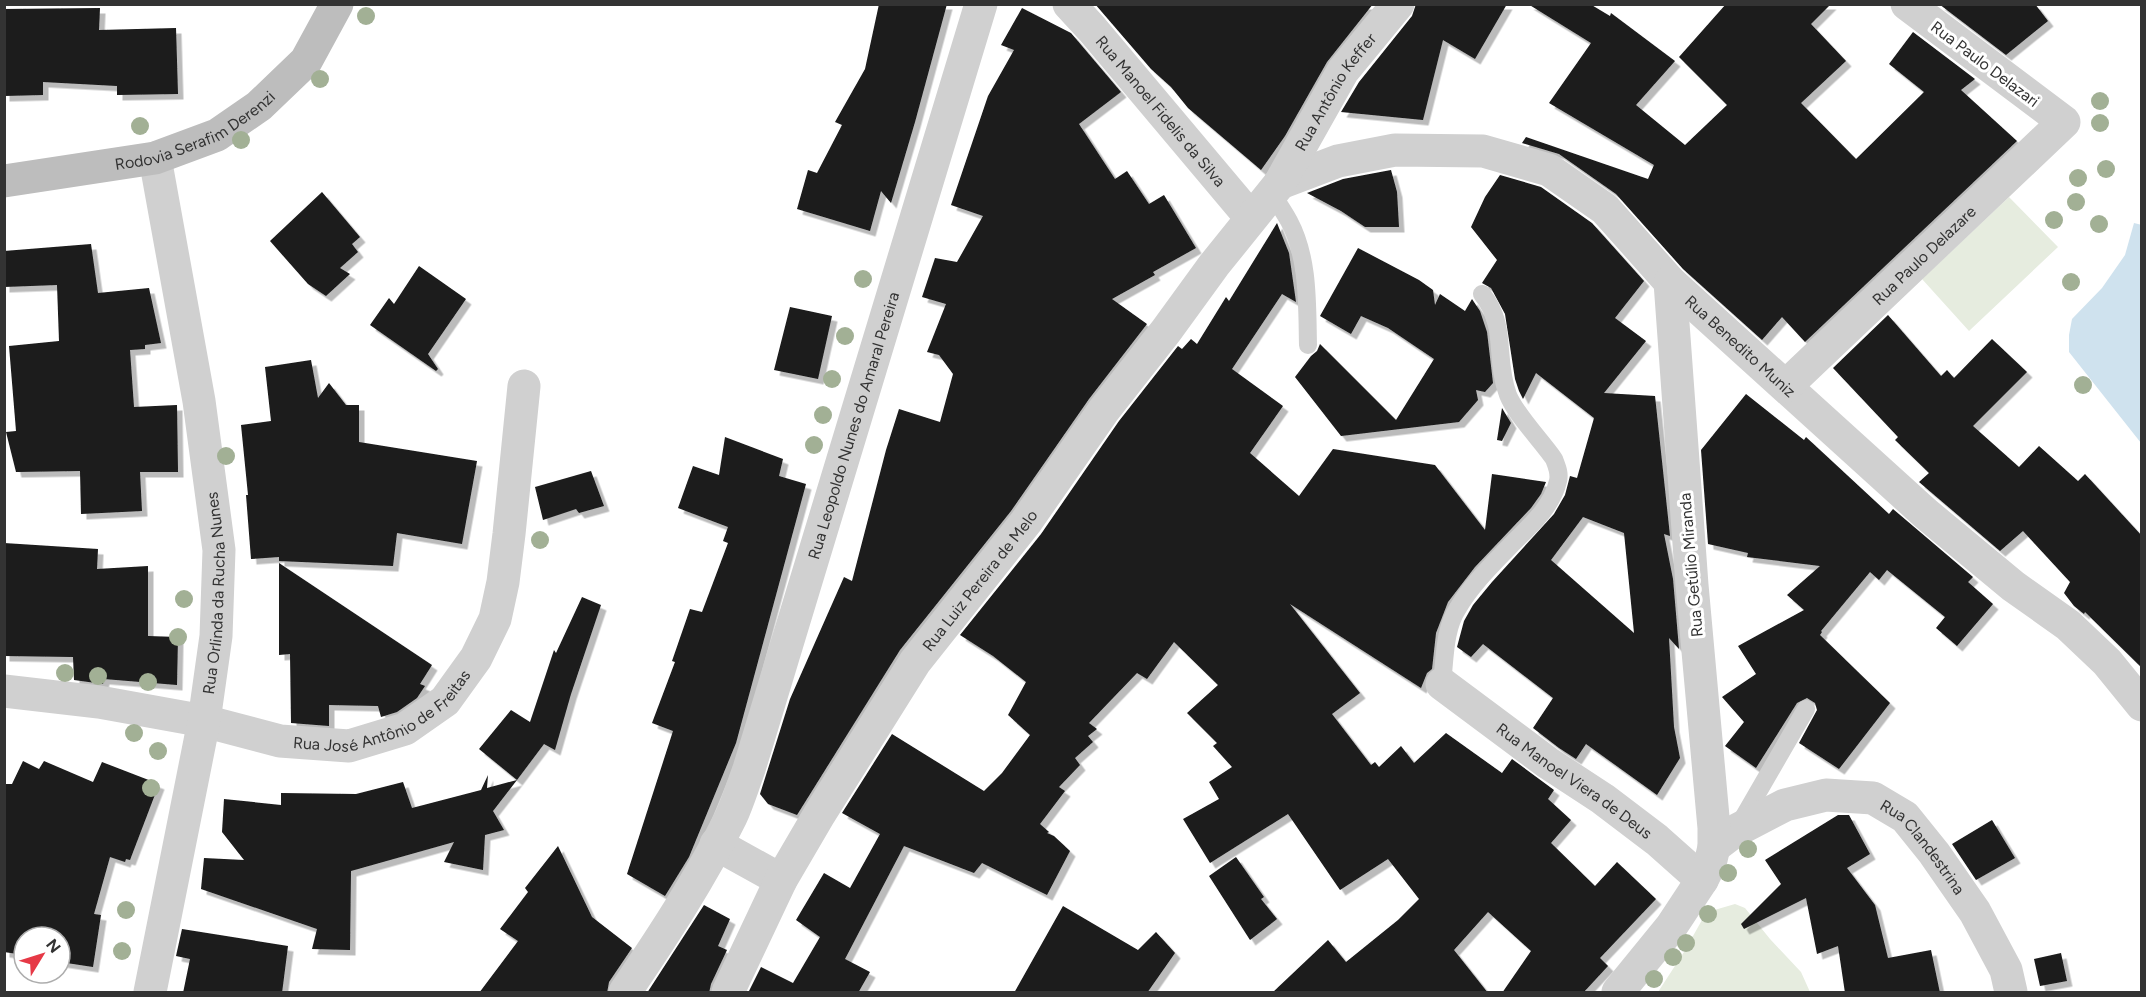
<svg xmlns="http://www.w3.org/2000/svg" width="2146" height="997" font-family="Figtree,sans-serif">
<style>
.green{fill:#e6ecdf}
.water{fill:#cfe2ee}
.building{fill:#1a1a1a;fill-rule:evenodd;filter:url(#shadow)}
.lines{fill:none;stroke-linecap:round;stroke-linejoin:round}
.lane{stroke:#d0d0d0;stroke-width:18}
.street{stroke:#d0d0d0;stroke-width:33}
.secondary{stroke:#bdbdbd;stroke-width:33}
.tree{fill:#a2b095}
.labels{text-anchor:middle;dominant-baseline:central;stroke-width:6;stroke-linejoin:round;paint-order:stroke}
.street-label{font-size:16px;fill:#333;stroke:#fff}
</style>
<defs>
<filter id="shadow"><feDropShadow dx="5.5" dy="5.5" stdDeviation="0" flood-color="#0004"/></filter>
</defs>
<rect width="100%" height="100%" fill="#fff"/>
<!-- green -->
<path class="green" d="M2009 197 2058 247 1969 331 1922 279Z
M1735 904 1745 908 1770 939 1801 972 1810 992H1658L1684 952 1702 920 1711 911Z"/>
<!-- water -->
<path class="water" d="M2134 223 2142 225 2141 443 2069 352V335L2072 319 2102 288 2125 255Z"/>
<!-- building -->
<path class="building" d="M879 4H947L915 122 891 203 881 191 870 231 797 209 808 170 817 173 842 125 835 122 865 69Z
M1095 4H1373L1327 62 1285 136 1261 170 1188 108 1171 87 1151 69Z
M1416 4H1507L1475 59 1443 40 1423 120 1341 112 1359 82 1412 16Z
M1528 4H1590L1610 16 1611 13 1675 61 1636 105 1685 145 1727 105 1679 57 1726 4H1831L1811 24 1846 61 1801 103 1856 159 1924 92 1889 64 1913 32 1975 79 1961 90 2017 141 1805 342 1782 317 1762 340 1683 269 1616 194 1559 154 1522 143 1526 137 1648 179 1654 165 1549 103 1591 43Z
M1939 4H2035L2048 21 2006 55Z
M100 8 99 30 176 28 178 94 117 95V86L43 82V95L4 96V9Z
M1022 8 1071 33 1121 92 1079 124 1115 179 1127 171 1149 204 1164 195 1196 248 1153 272 1155 275 1112 299 1147 324 1089 399 1011 511 900 650 797 815 768 804 760 794 790 699 844 577 852 581 886 450 899 409 940 422 953 374 939 355 927 352 946 304 922 297 935 258 957 262 983 216 951 205 988 96 1014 50 1001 45Z
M1391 170 1397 192 1399 227H1365L1341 211 1307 193 1343 179Z
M1500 175 1541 187 1592 223 1644 281 1615 318 1646 341 1604 393 1655 396 1670 536 1664 534 1673 579 1679 649 1669 638 1674 727 1680 758 1657 795 1586 744 1576 759 1559 748 1533 728 1553 698 1483 644 1471 657 1457 647 1464 621 1473 605 1492 582 1554 514 1565 495 1570 476 1577 478 1594 418 1536 373 1523 399 1519 391 1515 379 1505 314 1491 288 1482 283 1497 260 1471 227 1485 197ZM1583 517 1624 533 1634 633 1551 560Z
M322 192 360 237 352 244 358 252 340 268 350 274 326 296 308 284 270 241Z
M1277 223 1289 253 1296 302 1282 294 1232 369 1283 406 1250 453 1299 496 1333 449 1435 465 1485 530 1492 474 1546 482 1541 494 1531 508 1475 567 1448 602 1436 633 1432 669 1427 673 1421 688 1290 604 1360 693 1332 714 1371 765 1375 762 1379 767 1401 746 1414 763 1446 733 1502 773 1512 759 1554 790 1548 799 1571 820 1551 843 1595 886 1617 862 1656 899 1600 958 1608 966 1583 993H1502L1531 951 1488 912 1454 950 1488 993H1272L1328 940 1346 962 1398 920 1419 899 1388 859 1340 890 1288 814 1210 863 1183 819 1219 799 1209 782 1232 767 1213 746 1217 743 1187 713 1218 685 1174 642 1147 679 1137 673 1089 723 1097 729 1088 736 1093 742 1075 758 1080 765 1059 787 1065 791 1040 824 1049 832 1047 833 1054 836 1070 851 1047 895 982 863 974 873 904 846 845 959 870 972 858 993H748L761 967 793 983 820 937 796 920 824 873 850 888 880 834 842 813 892 734 984 791 1002 773 1030 735 1008 715 1026 682 993 656 960 635 1041 534 1119 421 1178 346 1182 349 1191 339 1197 344 1226 297 1229 301Z
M91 244 98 293 149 288 161 343 145 345V349L130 350 134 407 177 405 178 472H140L142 511 81 514 80 471 16 472 6 432 16 431 9 346 59 341 57 285 4 287V251Z
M1358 248 1419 280 1433 290 1435 305 1440 294 1465 311 1472 299 1480 311 1487 332 1493 383 1485 392 1476 390 1478 400 1459 422 1341 436 1295 377 1311 356 1317 351 1320 344 1396 420 1434 359 1388 328 1361 316 1351 334 1320 316Z
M419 266 466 299 428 354 438 369 436 371 370 325 389 298 394 304Z
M790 307 832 316 818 379 774 370Z
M1888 315 1941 376 1947 370 1954 378 1992 339 2027 372 1973 426 2019 467 2039 446 2078 481 2085 474 2142 536V668L2085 612 2084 614 2074 606 2064 593 2070 582 2023 531 2000 551 1919 482 1929 473 1895 440 1898 437 1833 368Z
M311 360 318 398 329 383 346 405H359V442L477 461 462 544 397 533 393 566 279 561V557L251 559 246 495H248L241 425 271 421 265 367Z
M1746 394 1804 440 1806 437 1889 514 1893 509 1973 577 1968 582 1993 604 1957 646 1936 628 1945 617 1887 570 1879 580 1870 572 1821 631 1822 632 1820 635 1890 703 1839 769 1799 743 1817 710 1815 703 1807 698 1797 703 1756 768 1725 746 1744 722 1722 697 1756 674 1738 646 1804 610 1787 595 1820 566 1747 557 1748 553 1708 544 1701 450Z
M1502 408 1511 423 1502 441 1497 440Z
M725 437 783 459 779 476 806 484 736 743 689 857 665 896 627 874 673 731 652 723 675 662 672 661 690 609 702 612 728 543 723 541 728 527 678 508 693 466 719 475Z
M591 471 604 506 579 513 576 509 543 520 535 487Z
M4 543 98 549 97 569 148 566V636L178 637 177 685 104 679 103 684 74 680 73 657 4 656Z
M279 563 432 665 420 684 425 686 417 698 397 712 381 717 378 706 329 705V726L291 723 290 654 279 655Z
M582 597 601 605 571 694 555 750 544 744 517 780 479 749 511 710 530 722 554 650 556 653Z
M23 761 39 769 44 761 93 782 102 762 159 784 130 860 126 859 125 862 110 857 94 914 101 915 93 967 60 962V937H24V955L4 952V784H12Z
M488 775 487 788 517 780 493 811 504 830 485 835 483 870 444 862 454 842 351 871 350 950 312 949 317 929 201 889 204 858 244 860 222 832 224 799 281 805V793L356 794 403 782 412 808 481 790Z
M1838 815H1849L1870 854 1847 868 1875 905 1888 958 1931 950 1940 993H1845L1838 946 1817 954 1806 898 1744 929 1741 924 1781 884 1765 860Z
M1992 820 2015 858 1976 880 1952 844Z
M558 846 592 917 632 948 609 982 607 993H479L518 941 500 929 528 892 525 888Z
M1236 857 1264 897 1261 899 1277 919 1250 940 1209 876Z
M704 905 730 919 718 946 727 950 711 984 709 993H647Z
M1063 906 1138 950 1156 932 1175 953 1147 993H1014Z
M182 929 288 946 282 993H183L190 959 176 956Z
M2061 953 2067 981 2040 986 2034 959Z"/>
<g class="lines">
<!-- lane -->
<path class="lane" d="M1272 194C1278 203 1284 212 1289 221 1309 258 1307 305 1308 345
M1442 684C1445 659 1444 629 1458 608 1472 584 1493 564 1512 544 1530 526 1552 507 1558 481 1560 473 1557 467 1554 459 1541 440 1516 415 1508 395 1494 358 1508 326 1482 294
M1739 825 1806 709"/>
<!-- street -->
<g class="street">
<path id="s1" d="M1069 4 1092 29 1251 218"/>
<path id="s2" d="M1280 183 1338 161 1395 150 1483 151 1549 170 1605 209 1670 282 1925 513 2013 586 2068 625 2107 662 2142 705"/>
<path id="s3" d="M1786 386 2064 122 1907 4"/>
<path id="s4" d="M1442 684 1548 763 1603 799 1657 840 1702 880"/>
<path id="s5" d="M4 691 99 702 204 721 280 741 349 746 405 729 445 701 476 658 495 619 503 582 509 534 524 386"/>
<path d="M716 844 781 880"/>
<path id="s6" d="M1714 847 1735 831 1785 805 1826 795 1873 798 1905 817 1934 853 1975 912 2006 970 2011 992"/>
<path id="s7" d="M150 992 204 721 216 636 219 550 199 401 155 158"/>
<path id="s8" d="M625 992C663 936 701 878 731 817 738 802 743 785 749 769L981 4"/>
<path id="s9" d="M728 992 781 880 819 815 915 662 1026 522 1104 410 1166 331 1214 265 1280 183 1343 71 1398 4"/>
<path d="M1618 992 1671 927 1702 880 1710 864 1714 847V828L1692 585 1670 282"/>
</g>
<!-- secondary -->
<path class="secondary" id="s10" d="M4 181 155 158 217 135 259 106 306 61 337 4"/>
</g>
<!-- trees -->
<g class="tree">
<circle cx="366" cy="16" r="9"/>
<circle cx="320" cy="79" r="9"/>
<circle cx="2100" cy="101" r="9"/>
<circle cx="2100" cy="123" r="9"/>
<circle cx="140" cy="126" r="9"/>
<circle cx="241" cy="140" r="9"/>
<circle cx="2106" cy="169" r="9"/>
<circle cx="2078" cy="178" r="9"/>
<circle cx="2076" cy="202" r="9"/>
<circle cx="2054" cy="220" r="9"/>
<circle cx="2099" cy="224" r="9"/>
<circle cx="863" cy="279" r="9"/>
<circle cx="2071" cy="282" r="9"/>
<circle cx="845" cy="336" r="9"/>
<circle cx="832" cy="379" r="9"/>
<circle cx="2083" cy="385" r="9"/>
<circle cx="823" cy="415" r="9"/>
<circle cx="814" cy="445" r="9"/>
<circle cx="226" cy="456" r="9"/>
<circle cx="540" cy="540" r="9"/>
<circle cx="184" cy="599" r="9"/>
<circle cx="178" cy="637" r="9"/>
<circle cx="65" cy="673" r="9"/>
<circle cx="98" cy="676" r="9"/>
<circle cx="148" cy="682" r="9"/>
<circle cx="134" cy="733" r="9"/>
<circle cx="158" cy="751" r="9"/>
<circle cx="151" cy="788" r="9"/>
<circle cx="1748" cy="849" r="9"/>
<circle cx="1728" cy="873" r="9"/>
<circle cx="126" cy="910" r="9"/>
<circle cx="1708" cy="914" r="9"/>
<circle cx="1686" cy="943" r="9"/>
<circle cx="122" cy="951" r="9"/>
<circle cx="1673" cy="957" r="9"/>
<circle cx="1654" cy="979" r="9"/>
</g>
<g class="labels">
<!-- street labels -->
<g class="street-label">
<text transform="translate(1985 64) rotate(37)">Rua Paulo Delazari</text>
<text stroke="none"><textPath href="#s9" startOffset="1089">Rua Antônio Keffer</textPath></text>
<text stroke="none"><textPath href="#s1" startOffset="141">Rua Manoel Fidelis da Silva</textPath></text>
<text stroke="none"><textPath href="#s10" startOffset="200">Rodovia Serafim Derenzi</textPath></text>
<text stroke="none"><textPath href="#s3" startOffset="190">Rua Paulo Delazare</textPath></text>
<text stroke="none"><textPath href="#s2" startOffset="538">Rua Benedito Muniz</textPath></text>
<text stroke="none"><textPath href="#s8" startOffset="615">Rua Leopoldo Nunes do Amaral Pereira</textPath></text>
<text transform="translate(1691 565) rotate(-95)">Rua Getúlio Miranda</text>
<text stroke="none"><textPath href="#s9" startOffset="484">Rua Luiz Pereira de Melo</textPath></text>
<text stroke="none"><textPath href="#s7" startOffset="405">Rua Orlinda da Rucha Nunes</textPath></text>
<text stroke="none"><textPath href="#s5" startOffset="394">Rua José Antônio de Freitas</textPath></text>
<text stroke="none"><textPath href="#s4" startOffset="164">Rua Manoel Viera de Deus</textPath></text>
<text stroke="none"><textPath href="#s6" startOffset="243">Rua Clandestrina</textPath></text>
</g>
</g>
<!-- border -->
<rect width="2146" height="997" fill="none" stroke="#333333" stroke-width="12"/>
<!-- north arrow -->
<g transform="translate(42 955) rotate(52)"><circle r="28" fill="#ffffff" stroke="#adadad" stroke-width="1.5"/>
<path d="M0-4.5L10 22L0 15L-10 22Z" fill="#e63946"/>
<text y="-9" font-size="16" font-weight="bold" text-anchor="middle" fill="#333333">N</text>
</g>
</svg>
